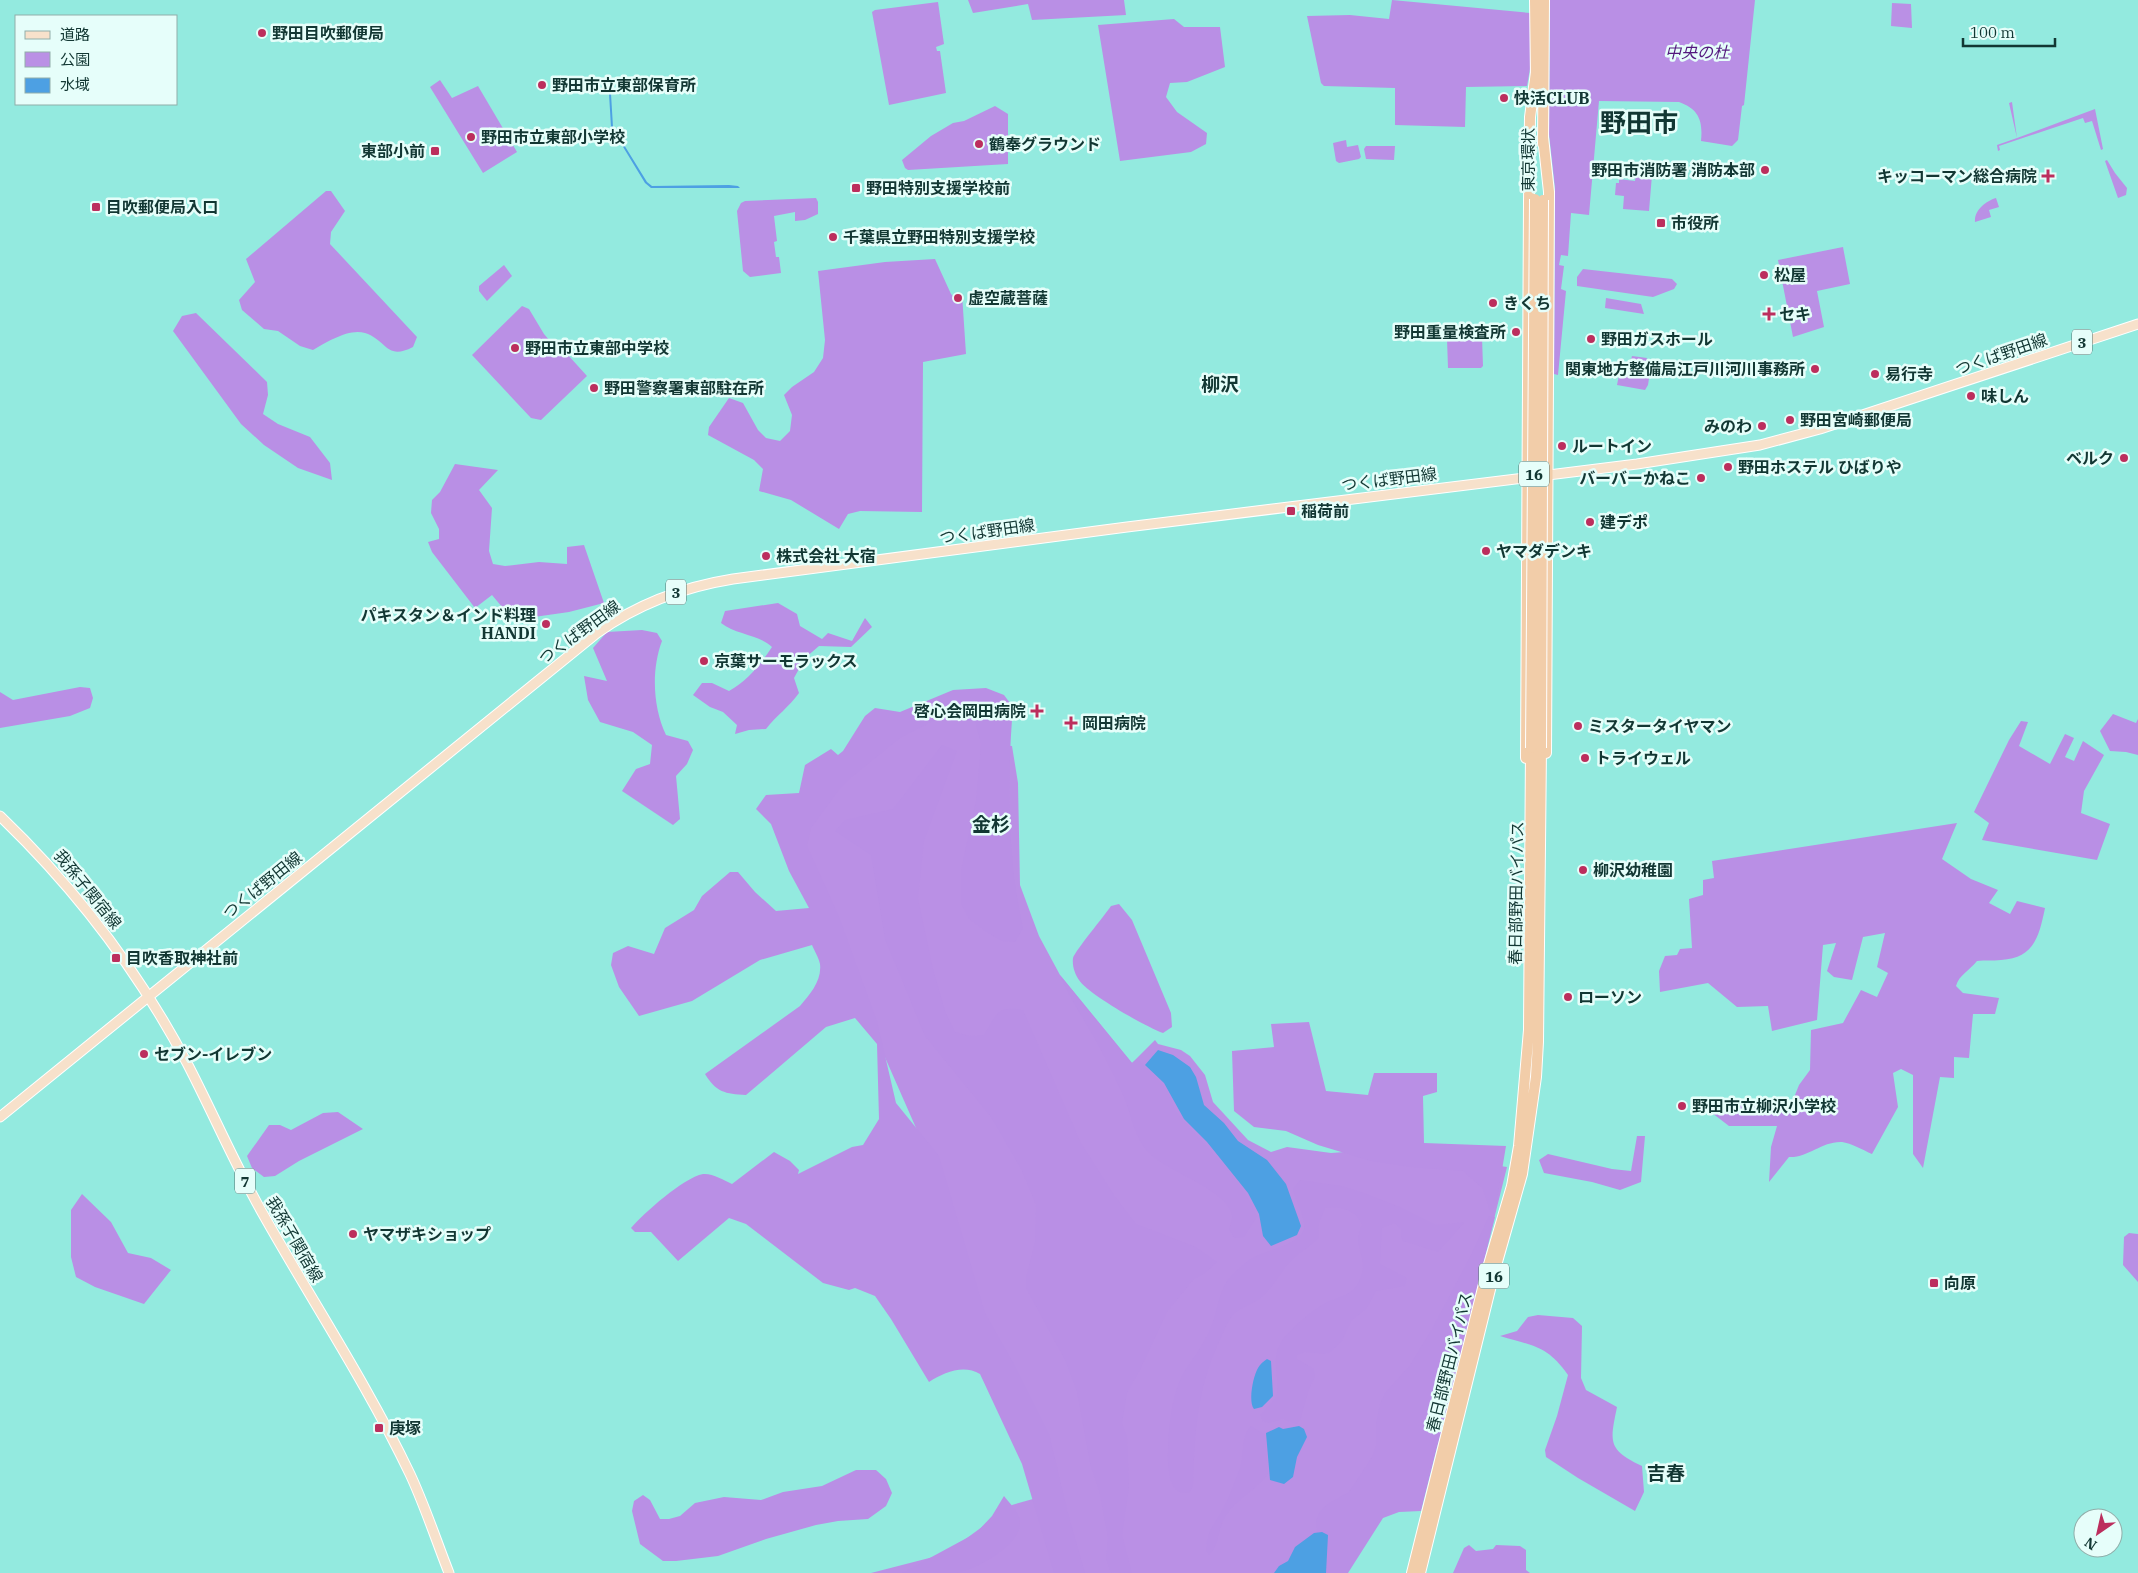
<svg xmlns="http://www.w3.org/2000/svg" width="2138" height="1573" font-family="'IBM Plex Serif','Noto Sans JP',serif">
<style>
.green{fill:#ba90e5}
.forest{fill:#b98fe5}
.water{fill:#4da0e3}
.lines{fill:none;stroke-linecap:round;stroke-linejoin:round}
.primary-casing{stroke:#fff;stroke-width:11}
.highway-casing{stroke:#fff;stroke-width:12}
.primary{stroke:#f7e1cb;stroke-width:9}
.highway{stroke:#f2cda9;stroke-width:10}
.highway-bridge-casing{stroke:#fff;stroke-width:12;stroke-linecap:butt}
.highway-bridge{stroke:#f2cda9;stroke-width:10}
.poi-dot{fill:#bc2e5d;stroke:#e6fefa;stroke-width:2}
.labels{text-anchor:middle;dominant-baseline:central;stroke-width:5;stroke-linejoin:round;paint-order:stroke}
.shield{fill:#e6fefa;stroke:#52736f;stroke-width:1}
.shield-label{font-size:15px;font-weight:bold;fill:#123733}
.poi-label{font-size:16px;font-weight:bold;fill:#123733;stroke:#e6fefa;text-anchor:start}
.park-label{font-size:16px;font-style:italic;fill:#53197e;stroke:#e6fefa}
.street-label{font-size:16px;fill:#123733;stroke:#e6fefa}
.quarter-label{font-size:19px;font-weight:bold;fill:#123733;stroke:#e6fefa}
.town-label{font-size:26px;font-weight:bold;fill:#123733;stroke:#e6fefa}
</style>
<rect width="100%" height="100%" fill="#93eadf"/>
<!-- green -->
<path class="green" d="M938 2 944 44 936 47 937 51H940L946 93 889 105 872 12 875 10Z
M1892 3 1911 4 1912 28 1891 26Z
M440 80 452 98 478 86 517 152 483 173 430 87Z
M2012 102 2017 138 2095 109 2103 149 2101 150 2092 121 2085 123 2083 118 1999 146 2000 150 1998 151 1997 145 2017 138 2009 103Z
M995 106 1008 114V164L908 170 905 168 902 160 931 136 953 123 964 121Z
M1346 140 1347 147 1358 145 1361 157 1359 159 1339 163 1336 161 1333 143Z
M1366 146H1395L1394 160 1366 159 1364 149Z
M2107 160 2115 173 2127 188 2126 195 2118 198 2105 161Z
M816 198 818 202V214L805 220 795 221V212L774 216 777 241 774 242 776 257H779L781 273 750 277 743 271 737 211 741 203 745 201Z
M1996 198 1999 207 1989 210 1991 217 1975 222C1974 210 1986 201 1996 198Z
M1843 247 1850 284 1817 291 1824 327 1793 337 1778 260Z
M504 265 512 276 487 301 479 291V286Z
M1583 269 1672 279 1677 284 1674 289 1653 297 1577 286V277Z
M1606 298 1641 304 1644 314 1605 308Z
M522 306 529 309 544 334 556 348 568 355 587 376 541 420 531 418 472 355Z
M1480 336 1482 337 1483 366 1481 368H1448L1447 339 1448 337Z
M1632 356 1647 358 1645 371 1650 372 1648 385 1645 390 1617 385 1621 365 1623 363 1630 364Z
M990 703 986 745 1012 746 1018 783 1020 885 1039 936 1060 975 1132 1063 1155 1040 1158 1044 1181 1050 1190 1056 1205 1075 1213 1102 1248 1140 1271 1152 1287 1147 1331 1153 1386 1149 1507 1167 1438 1444 1334 1573H1072L920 1137 873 1030 774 831 923 709Z
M1040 1497 1066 1573H871L937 1556 956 1546 1012 1505Z"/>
<!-- forest -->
<path class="forest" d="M968 0H1124L1126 15 1032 20 1028 4 973 13Z
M1392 0 1530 13V69L1527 86 1466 87 1465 127 1395 125V88L1324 86 1321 83 1307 16 1350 15 1389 19Z
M1550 0H1755L1744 105 1742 106 1738 140 1732 146 1701 141C1703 121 1699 109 1679 102L1599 101 1589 215 1571 213 1568 256 1561 255 1559 265 1564 266 1561 289 1566 291 1558 375 1554 374 1555 188 1549 134Z
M1174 19 1184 27H1220L1225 67 1187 82 1170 83 1166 97 1177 112 1207 133 1206 144 1191 152 1120 161 1098 25Z
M1636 173 1652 175 1649 211 1623 209 1624 196 1615 195 1616 183H1619V179L1635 181Z
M326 191H331L345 211 331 232 330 244 417 337 413 347C386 361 387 340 365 333 349 328 327 342 313 350L300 346 278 331 264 329 242 310 239 300 255 282 246 259Z
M935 259 951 294 953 296 962 294 966 354 923 362 922 512 860 511 848 514 839 529 791 500 759 491 763 469 754 460 708 435 709 427 729 398 743 403 758 430 766 438 780 441 790 431 792 415 784 395 792 387 814 372 823 358 825 340 818 271 885 262Z
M196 313 267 382 268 395 263 414 278 424 310 437 330 463 332 480 298 468 264 445 241 424 173 331 182 316Z
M455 464 498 470 479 490 492 508 489 551 493 564 505 566 539 562 567 564V547L584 545 604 603 569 612 513 620 492 595 475 608 432 552 428 542 439 539V529L431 513 432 500 440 492Z
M778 603 797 614 800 626 822 639 828 633 852 641 865 618 872 627 851 647 819 646 805 658 794 678 799 693C789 707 776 716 766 729L749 730 735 734 737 725 723 712 710 707 693 695 702 683H712L729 691C748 680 760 665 772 647 758 634 736 635 721 623L725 611Z
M642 630 657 633 662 641C651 670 653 708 666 735L688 741 693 750 687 764 676 776 680 819 673 825 622 791 636 769 650 764 652 745 633 732 600 722 588 700 584 676 607 681 593 648 607 632Z
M80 687 90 688 93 698 90 708 70 716 0 728V692L13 700Z
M986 688 1004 695 1013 707C1007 779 1007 857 1023 928L1015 942 1002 941 985 931 969 919 961 904V870L976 801 981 744 975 721 957 709 900 738 852 777 839 790 811 828 807 846 838 914 877 1021 896 1103 939 1156 985 1313 1014 1364 1049 1434 1069 1517 1085 1573H1054L1022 1464 980 1374C964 1364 944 1372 929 1382L891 1319 875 1296 855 1288 849 1290 823 1283 746 1224 729 1218 678 1261 651 1232H635L631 1228C644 1213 683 1178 703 1174 712 1173 724 1180 732 1184L774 1152 790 1161 799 1170 798 1174 852 1147 863 1145 879 1119 877 1044 855 1018 826 1027 746 1095C725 1094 716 1092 705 1074L800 1006C810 994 822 981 820 964 819 958 814 950 812 945L760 960 692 1001 639 1016 619 987 611 965 613 953 628 946 654 954 665 928 694 910 702 896 730 872H738L755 892 776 911 809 908 789 871 771 824 756 809 766 795 799 793 805 765 831 749 838 755 843 751 865 716 875 708 900 712 953 690Z
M2113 714 2136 723 2138 719V755L2126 752 2110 751 2100 731Z
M2021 721 2028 722 2019 746 2050 764 2065 734 2074 738 2065 757 2074 761 2083 741 2104 755 2084 791 2081 813 2110 824 2097 860 1982 840 1989 823 1974 812 2009 740Z
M942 745 957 751 924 841 918 899 933 969 945 1011 955 1032 969 1036 984 1035C996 1015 997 1005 1023 1010L1081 1143 1114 1195 1136 1224 1196 1247 1217 1262 1204 1274 1194 1279 1167 1312 1140 1370 1127 1393 1122 1423 1127 1437 1129 1487 1122 1535 1132 1573 1110 1572 1106 1560 1108 1538 1100 1495 1091 1468 1077 1392 1065 1360 1026 1288V1277L1035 1242 1036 1205 1021 1169 991 1117 925 1036 885 939 871 855 835 831 845 820 893 809Z
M1957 823 1942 859 1971 879 1998 890 1989 903 2010 914 2017 901 2045 908C2039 937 2034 958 2001 960 1992 961 1985 960 1977 961 1969 971 1959 975 1956 986L1963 993 1999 998 1995 1014H1973L1969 1058 1954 1057V1078L1940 1077 1923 1168 1913 1154V1075L1901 1069 1893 1073 1898 1107 1872 1154C1863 1150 1851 1143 1842 1142 1822 1141 1808 1158 1789 1157L1769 1182 1771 1147 1777 1126H1729L1699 1103 1793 1100 1799 1085 1810 1070 1811 1030 1843 1023 1861 990 1877 997 1888 973 1877 967 1885 933 1863 937 1852 980 1834 977 1827 971 1836 943 1823 945 1817 1020 1772 1031 1768 1006 1737 1007 1708 983 1660 992 1659 971 1665 956 1677 955 1680 949 1692 948 1689 899 1703 895V880L1714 878 1712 861Z
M1119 904 1132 920 1171 1013 1172 1027 1163 1033C1146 1027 1088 994 1079 980 1075 974 1072 966 1073 958 1075 951 1105 915 1111 906Z
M1060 975 1132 1063 1137 1059C1148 1069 1160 1080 1168 1093 1172 1100 1173 1108 1178 1114 1204 1147 1242 1177 1257 1217L1244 1237 1234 1238 1229 1229C1230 1225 1233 1219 1232 1215 1228 1191 1168 1171 1151 1155 1133 1138 1132 1113 1122 1093 1111 1069 1099 1045 1085 1022 1076 1006 1067 993 1060 975Z
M1309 1022 1326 1091 1368 1095 1374 1073H1437V1092L1423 1096 1424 1143 1506 1146 1496 1206 1490 1212 1482 1188 1463 1171 1410 1167 1371 1161 1318 1145 1286 1131 1254 1127 1234 1111 1232 1051 1274 1047 1271 1024Z
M338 1112 363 1129 299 1161 275 1176 264 1177 252 1168 247 1156 269 1125H280L291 1130 323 1113Z
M1637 1136H1645L1641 1182 1620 1190 1592 1182 1544 1173 1539 1160 1548 1154 1612 1169 1631 1171Z
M1300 1180 1341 1186 1364 1193 1402 1208 1436 1225 1465 1222 1438 1252 1403 1241 1401 1236V1229L1394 1223 1382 1228 1380 1264 1407 1278 1405 1286 1376 1291 1367 1308 1351 1321 1342 1341 1329 1353 1324 1354 1305 1352 1297 1355V1359L1314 1369 1315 1377 1308 1392 1300 1421 1296 1424 1283 1419 1268 1423 1262 1421 1260 1415C1265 1410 1271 1404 1275 1398 1284 1383 1267 1362 1283 1339 1291 1329 1312 1310 1324 1304 1338 1296 1353 1297 1360 1279 1370 1256 1350 1247 1362 1225 1357 1210 1339 1205 1325 1208L1318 1226 1319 1237C1312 1246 1301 1251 1293 1259 1281 1270 1274 1287 1262 1297 1254 1304 1240 1307 1233 1315 1227 1322 1223 1333 1219 1342 1196 1393 1195 1432 1193 1486L1190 1492C1171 1498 1169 1475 1168 1462 1168 1434 1170 1401 1182 1376 1185 1369 1190 1363 1194 1357 1201 1347 1208 1335 1212 1324 1219 1307 1219 1288 1232 1275 1239 1268 1250 1258 1259 1255 1270 1250 1301 1243 1304 1229 1306 1216 1295 1201 1293 1189Z
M82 1194 111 1222 128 1253 151 1258 171 1270 144 1304 95 1287 76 1277 71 1257V1210Z
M1489 1216 1495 1217 1421 1511 1399 1512 1383 1518 1348 1573H1326L1327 1534 1317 1533 1316 1521 1320 1511 1329 1503 1349 1492 1372 1457 1376 1445V1424L1380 1404 1385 1393 1410 1365 1432 1329 1471 1255Z
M2129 1233 2138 1234V1282L2123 1265 2124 1237Z
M1538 1315 1573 1318 1582 1326 1581 1378 1586 1390 1617 1407C1610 1442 1607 1449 1642 1466L1644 1492 1635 1511 1578 1478 1546 1457 1545 1450 1557 1416 1568 1375C1547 1345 1533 1346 1500 1336L1517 1331 1528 1317Z
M1251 1426 1265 1435 1268 1474C1256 1491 1234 1500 1224 1519 1218 1530 1219 1547 1209 1555L1207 1553C1204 1536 1214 1525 1222 1510 1229 1499 1234 1483 1239 1471 1245 1456 1239 1439 1251 1426Z
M856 1470H876L886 1479 892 1493 886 1506 868 1519 838 1521 816 1525 766 1539 718 1556 676 1561H663L640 1544 632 1511 634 1501 643 1495 650 1500 660 1519H669L680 1516 695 1503 724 1497 761 1500 783 1492 822 1486Z
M1004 1496C1010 1504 1019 1511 1020 1522 1021 1546 976 1569 957 1573 943 1573 917 1573 902 1573L976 1533 992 1516Z
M1469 1545 1476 1551 1493 1549 1496 1545 1520 1546 1526 1550V1570L1530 1573H1453L1464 1548Z"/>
<!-- water -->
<path class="water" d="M608 77H610L613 127 647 182 652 186 729 185 738 186 740 188H651L645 183 611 127Z
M1158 1050 1173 1055 1190 1067 1196 1077 1204 1105 1224 1123 1238 1141 1267 1160 1286 1184 1301 1226 1297 1235 1271 1246 1263 1236 1259 1214 1248 1193 1207 1142 1184 1119 1164 1083 1145 1065Z
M1267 1359 1271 1361 1273 1396 1262 1407 1254 1409C1248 1402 1253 1376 1258 1368 1260 1364 1264 1361 1267 1359Z
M1299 1426 1304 1429 1307 1437 1297 1457 1293 1477 1284 1484 1270 1480 1266 1433 1279 1427 1283 1429Z
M1322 1532 1328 1535 1326 1573H1274L1279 1566 1288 1561 1295 1547 1314 1533Z"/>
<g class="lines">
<defs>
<path id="primary" d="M0 816C75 888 138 970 187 1063 213 1113 235 1165 263 1214 312 1301 367 1384 410 1474 425 1506 436 1540 449 1573
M0 1117 597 633C639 603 683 587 733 579L1127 527 1637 464 1760 445 1820 429 2138 324"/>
<path id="highway" d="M1535 0 1536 78
M1543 137 1549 192 1546 753
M1543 144 1544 0
M1526 758 1529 201 1530 117 1536 72
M1412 1573 1488 1268 1512 1186 1519 1146 1529 1030 1531 748
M1420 1573 1495 1269 1522 1174 1536 1077 1538 1042 1541 748"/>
</defs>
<!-- primary casing -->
<use href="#primary" class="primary-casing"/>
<!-- highway casing -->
<use href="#highway" class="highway-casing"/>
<!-- primary -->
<use href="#primary" class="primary"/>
<!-- highway -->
<use href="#highway" class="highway"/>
<defs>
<path id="highway-bridge" d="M1531 748 1535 199
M1541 748 1543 200"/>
</defs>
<!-- highway-bridge casing -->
<use href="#highway-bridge" class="highway-bridge-casing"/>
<!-- highway-bridge -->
<use href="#highway-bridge" class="highway-bridge"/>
</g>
<!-- markers -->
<g class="poi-dot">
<circle cx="262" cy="33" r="5"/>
<circle cx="542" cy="85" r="5"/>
<circle cx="1504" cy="98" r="5"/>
<circle cx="471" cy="137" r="5"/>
<circle cx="979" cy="144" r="5"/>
<rect x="430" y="146" width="10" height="10" rx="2.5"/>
<circle cx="1765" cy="170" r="5"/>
<path d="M2045.5 168.5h5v5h5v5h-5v5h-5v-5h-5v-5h5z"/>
<rect x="851" y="183" width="10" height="10" rx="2.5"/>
<rect x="91" y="202" width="10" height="10" rx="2.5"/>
<rect x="1656" y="218" width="10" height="10" rx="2.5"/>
<circle cx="833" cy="237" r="5"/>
<circle cx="1764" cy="275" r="5"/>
<circle cx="958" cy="298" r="5"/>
<circle cx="1493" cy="303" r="5"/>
<path d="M1766.5 306.5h5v5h5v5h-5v5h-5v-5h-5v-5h5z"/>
<circle cx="1516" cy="332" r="5"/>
<circle cx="1591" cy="339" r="5"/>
<circle cx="515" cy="348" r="5"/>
<circle cx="1815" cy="369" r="5"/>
<circle cx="1875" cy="374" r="5"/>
<circle cx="594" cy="388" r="5"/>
<circle cx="1971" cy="396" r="5"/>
<circle cx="1790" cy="420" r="5"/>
<circle cx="1762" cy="426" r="5"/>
<circle cx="1562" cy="446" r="5"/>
<circle cx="2124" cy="458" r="5"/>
<circle cx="1728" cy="467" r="5"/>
<circle cx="1701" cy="478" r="5"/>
<rect x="1286" y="506" width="10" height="10" rx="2.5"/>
<circle cx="1590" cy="522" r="5"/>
<circle cx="1486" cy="551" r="5"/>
<circle cx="766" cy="556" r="5"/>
<circle cx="546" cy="624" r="5"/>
<circle cx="704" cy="661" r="5"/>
<path d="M1034.5 703.5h5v5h5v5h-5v5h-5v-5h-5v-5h5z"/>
<path d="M1068.5 715.5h5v5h5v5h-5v5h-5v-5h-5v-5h5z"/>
<circle cx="1578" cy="726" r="5"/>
<circle cx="1585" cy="758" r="5"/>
<circle cx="1583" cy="870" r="5"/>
<rect x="111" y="953" width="10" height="10" rx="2.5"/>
<circle cx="1568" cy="997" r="5"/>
<circle cx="144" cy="1054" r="5"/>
<circle cx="1682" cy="1106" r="5"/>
<circle cx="353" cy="1234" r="5"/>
<rect x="1929" y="1278" width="10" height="10" rx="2.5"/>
<rect x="374" y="1423" width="10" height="10" rx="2.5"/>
</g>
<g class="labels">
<!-- shield labels -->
<g class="shield">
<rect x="2072" y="329.5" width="20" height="25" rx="4"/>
<rect x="1519" y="461.5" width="30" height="25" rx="4"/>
<rect x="666" y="579.5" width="20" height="25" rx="4"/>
<rect x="235" y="1168.5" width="20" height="25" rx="4"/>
<rect x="1479" y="1263.5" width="30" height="25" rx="4"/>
</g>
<g class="shield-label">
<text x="2082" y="342">3</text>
<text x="1534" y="474">16</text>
<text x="676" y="592">3</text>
<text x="245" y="1181">7</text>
<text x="1494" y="1276">16</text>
</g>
<!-- poi labels -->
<g class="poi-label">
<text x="272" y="33">野田目吹郵便局</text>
<text x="552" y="85">野田市立東部保育所</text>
<text x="1514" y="98">快活CLUB</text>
<text x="481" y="137">野田市立東部小学校</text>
<text x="989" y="144">鶴奉グラウンド</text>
<text x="425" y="151" text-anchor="end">東部小前</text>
<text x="1755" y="170" text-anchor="end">野田市消防署 消防本部</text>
<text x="2037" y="176" text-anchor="end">キッコーマン総合病院</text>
<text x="866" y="188">野田特別支援学校前</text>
<text x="106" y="207">目吹郵便局入口</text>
<text x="1671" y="223">市役所</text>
<text x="843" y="237">千葉県立野田特別支援学校</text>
<text x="1774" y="275">松屋</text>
<text x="968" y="298">虚空蔵菩薩</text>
<text x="1503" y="303">きくち</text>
<text x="1779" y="314">セキ</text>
<text x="1506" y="332" text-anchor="end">野田重量検査所</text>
<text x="1601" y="339">野田ガスホール</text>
<text x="525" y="348">野田市立東部中学校</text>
<text x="1805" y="369" text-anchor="end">関東地方整備局江戸川河川事務所</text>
<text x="1885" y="374">易行寺</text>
<text x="604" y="388">野田警察署東部駐在所</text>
<text x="1981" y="396">味しん</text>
<text x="1800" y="420">野田宮崎郵便局</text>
<text x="1752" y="426" text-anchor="end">みのわ</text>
<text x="1572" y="446">ルートイン</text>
<text x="2114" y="458" text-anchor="end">ベルク</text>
<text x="1738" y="467">野田ホステル ひばりや</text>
<text x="1691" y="478" text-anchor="end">バーバーかねこ</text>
<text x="1301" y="511">稲荷前</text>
<text x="1600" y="522">建デポ</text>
<text x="1496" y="551">ヤマダデンキ</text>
<text x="776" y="556">株式会社 大宿</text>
<text x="536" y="615" text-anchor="end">パキスタン＆インド料理<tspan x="536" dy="18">HANDI</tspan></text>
<text x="714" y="661">京葉サーモラックス</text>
<text x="1026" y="711" text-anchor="end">啓心会岡田病院</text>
<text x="1082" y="723">岡田病院</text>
<text x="1588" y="726">ミスタータイヤマン</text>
<text x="1595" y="758">トライウェル</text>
<text x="1593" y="870">柳沢幼稚園</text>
<text x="126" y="958">目吹香取神社前</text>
<text x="1578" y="997">ローソン</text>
<text x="154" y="1054">セブン-イレブン</text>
<text x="1692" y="1106">野田市立柳沢小学校</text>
<text x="363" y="1234">ヤマザキショップ</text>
<text x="1944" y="1283">向原</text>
<text x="389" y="1428">庚塚</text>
</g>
<!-- park labels -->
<g class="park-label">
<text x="1697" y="52">中央の杜</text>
</g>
<!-- street labels -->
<g class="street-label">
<text transform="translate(1528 160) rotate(-90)">東京環状</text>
<text transform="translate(2001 354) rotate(-19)">つくば野田線</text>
<text transform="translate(1389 479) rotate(-7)">つくば野田線</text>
<text transform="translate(987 531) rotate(-8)">つくば野田線</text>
<text transform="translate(579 632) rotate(-36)">つくば野田線</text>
<text transform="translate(262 885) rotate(-39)">つくば野田線</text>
<text transform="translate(88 889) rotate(51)">我孫子関宿線</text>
<text transform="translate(1516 893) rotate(-89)">春日部野田バイパス</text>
<text transform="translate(295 1239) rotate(60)">我孫子関宿線</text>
<text transform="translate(1449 1362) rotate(-76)">春日部野田バイパス</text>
</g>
<!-- quarter labels -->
<g class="quarter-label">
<text x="1220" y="384">柳沢</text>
<text x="991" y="824">金杉</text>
<text x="1666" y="1473">吉春</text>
</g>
<!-- town labels -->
<g class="town-label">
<text x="1639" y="122">野田市</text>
</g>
</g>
<!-- legend -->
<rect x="15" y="15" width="162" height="90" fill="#e6fefa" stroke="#91aeaa"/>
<rect x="25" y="31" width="25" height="8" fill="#f7e1cb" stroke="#91aeaa"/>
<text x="60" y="40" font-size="15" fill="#123733">道路</text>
<rect x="25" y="52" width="25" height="15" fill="#ba90e5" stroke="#91aeaa"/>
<text x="60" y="65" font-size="15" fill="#123733">公園</text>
<rect x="25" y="78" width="25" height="15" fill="#4da0e3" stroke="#91aeaa"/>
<text x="60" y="90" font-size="15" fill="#123733">水域</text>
<!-- north arrow -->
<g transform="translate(2098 1533) rotate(214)"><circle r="24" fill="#e6fefa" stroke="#91aeaa"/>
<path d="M0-4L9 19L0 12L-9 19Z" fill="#bc2e5d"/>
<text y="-8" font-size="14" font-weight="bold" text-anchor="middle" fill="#123733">N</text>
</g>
<!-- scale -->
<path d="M1963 38v8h92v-8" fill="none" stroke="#123733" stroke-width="2.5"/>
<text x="1970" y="38" font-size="15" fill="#123733" stroke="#e6fefa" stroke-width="4" paint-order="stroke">100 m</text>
</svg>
